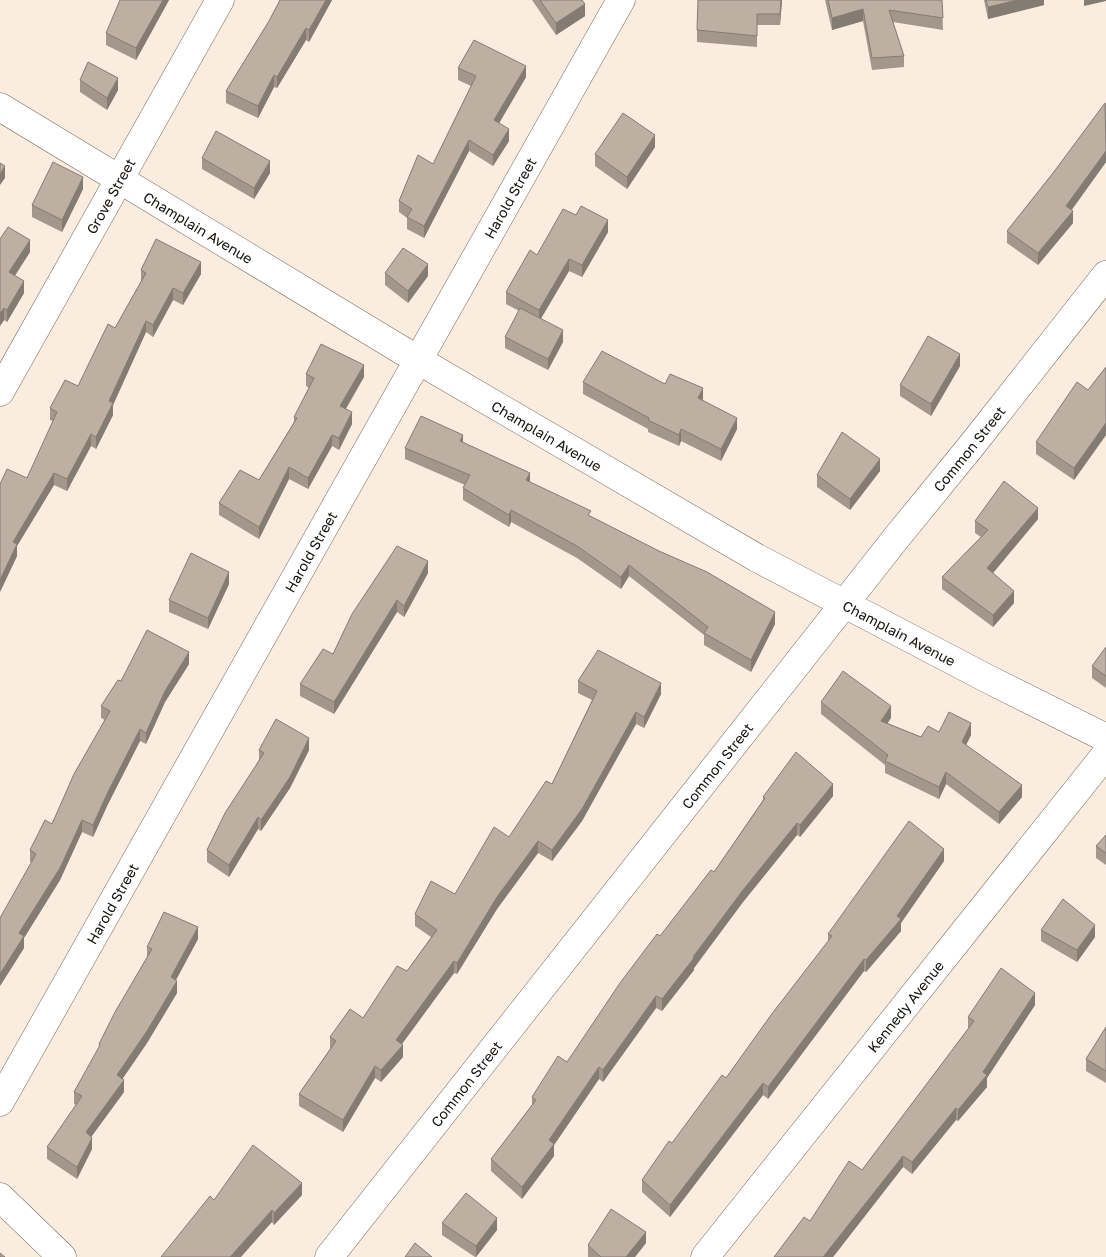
<svg xmlns="http://www.w3.org/2000/svg" width="1106" height="1257" font-family="'Golos Text',sans-serif">
<style>
.lines{fill:none;stroke-linecap:round;stroke-linejoin:round}
.minor-casing{stroke:#74695d;stroke-width:29}
.minor{stroke:#fff;stroke-width:28}
.wall{fill:#a3978c}
.shaded-wall{fill:#847b72}
.building{fill:#bdb0a3;stroke:#847b72}
.labels{text-anchor:middle;dominant-baseline:central;stroke-width:4;stroke-linejoin:round;paint-order:stroke}
.street-label{font-size:14px;fill:#130f0b;stroke:#fff}
</style>
<rect width="100%" height="100%" fill="#faeddf"/>
<g class="lines">
<defs>
<g id="minor">
<path id="s1" d="M0 107 418 360 757 558 988 679 1106 738"/>
<path id="s2" d="M0 392 220 0"/>
<path id="s3" d="M0 1102 621 0"/>
<path d="M0 1197 62 1257"/>
<path id="s4" d="M329 1257 897 537 972 445 1106 275"/>
<path id="s5" d="M705 1257 1106 754"/>
</g>
</defs>
<!-- minor casing -->
<use href="#minor" class="minor-casing"/>
<!-- minor -->
<use href="#minor" class="minor"/>
</g>
<!-- wall -->
<path class="wall" d="M169 0 136 60 106 45V33Z
M280 0H332L309 42 306 40 277 88 274 87 258 118 226 103V91L269 21Z
M532 0H582L585 16 556 35Z
M782 0 780 25H757V47L697 42V30Z
M825 0H942L943 30 893 22 904 56V67L872 70 863 21 832 30Z
M984 0H1044V5L988 19Z
M458 68 526 77 499 123 509 141 493 166 469 151 424 238 407 229V218L399 212V201L433 164 471 86 458 80Z
M80 80 118 90 107 110 80 92Z
M1106 103V162L1071 210 1073 223 1038 265 1007 243V231L1053 173Z
M655 147 627 189 595 166V154Z
M202 158 270 173 254 199 202 169Z
M83 189 62 232 32 217V205Z
M608 232 582 277 569 271 541 318 563 342 548 370 505 348V337L519 311 506 304V292L537 255Z
M0 239 30 252 15 276 24 293 7 322 4 320 0 326Z
M141 270 201 274 183 305 173 300 153 337 146 332 113 405V415L96 449 91 446 67 491 54 485 17 546V556L0 592 53 421 50 420V408L78 386 115 328 141 281Z
M385 273 428 276 408 303 385 285Z
M960 366 931 416 900 396V385Z
M1106 367V435L1074 480 1036 454V442L1088 390Z
M306 374 364 377 346 409 352 424 339 450 332 446 308 489 289 479 259 539 219 515V503L259 480 294 422V417L309 388 306 386Z
M583 382 665 384 703 400 737 429 721 461 681 441 679 446 648 432V429L583 394Z
M463 442 530 482 775 624 751 672 704 645V635L629 576 621 589 577 558 511 522 509 527 463 500V488L465 485 405 459V448Z
M880 471 850 510 817 487V475Z
M1038 519 993 573 1014 603 993 627 942 589V577L981 537 975 533V521Z
M428 573 404 617 397 612 334 714 300 696V684L333 654Z
M229 584 208 629 169 612V600Z
M1106 647V688L1092 678V666Z
M189 664 165 702 146 744 140 741 107 806 93 837 82 832 60 880 24 938V948L0 986 32 862H30V850L52 824 105 720 101 718V706L121 681Z
M578 681 661 694 644 728 636 724 582 821 552 861 538 853 497 909 457 974 454 973 402 1044 403 1057 381 1082 375 1078 343 1132 299 1106V1094L330 1049V1037L363 1018 407 971 431 937 415 926V914L455 894 509 837 552 784 592 700 578 693Z
M821 702 891 718 887 723 921 737 939 732 971 735 966 745 1022 797 999 824 946 784 939 799 885 773V765L821 714Z
M259 750H309L290 788 261 831 258 829 229 877 207 862V850L259 760Z
M833 796 800 837 797 835 743 902 694 968V970L662 1011 656 1008 603 1082 599 1079 554 1145V1156L522 1199 491 1171V1159L532 1105V1097L567 1062 660 936 714 872 763 800V797Z
M1106 835V865L1096 858V846Z
M944 861 901 923V931L866 972 864 971 768 1099 763 1095 670 1217 642 1192V1180L726 1078 828 942V934Z
M1041 930 1095 937 1077 962 1041 941Z
M198 939 176 980 177 993 147 1043 122 1079 124 1092 91 1137 92 1149 77 1179 47 1159V1147L76 1105 74 1104V1092L99 1048V1044L147 957V947Z
M1035 1005 987 1078V1087L958 1121 956 1120 912 1174 903 1167 833 1257H774L862 1170 968 1029V1017Z
M1106 1027V1083L1086 1071V1059Z
M302 1195 274 1225 272 1222 214 1200Z
M442 1223 497 1230 476 1257H475L442 1235Z
M646 1243 635 1257H588V1245Z"/>
<!-- shaded-wall -->
<path class="shaded-wall" d="M163 0H169L136 60V48Z
M326 0H332L309 42V30Z
M781 0H782L780 25V14Z
M1018 0H1044V5L988 19V7Z
M1084 0H1106V1L1084 6Z
M585 4V16L556 35V23Z
M863 9V21L832 30V18Z
M306 28V40L277 88V77Z
M526 66V77L494 132V120Z
M274 75V87L258 118V106Z
M118 78V90L107 110V98Z
M509 129V141L493 166V155Z
M655 135V147L627 189V177Z
M469 140V151L424 238V226Z
M1106 151V162L1066 218V206Z
M270 161V173L254 199V188Z
M5 166V178L0 185V174Z
M83 177V189L62 232V220Z
M1073 211V223L1038 265V253Z
M608 220V232L582 277V265Z
M30 240V252L9 284V272Z
M569 259V271L539 322V310Z
M201 262V274L183 305V293Z
M428 264V276L408 303V291Z
M24 281V293L7 322V310Z
M173 288V300L153 337V325Z
M4 308V320L0 326V314Z
M146 321V332L113 405V415L96 449V437L109 401Z
M563 330V342L548 370V359Z
M960 354V366L931 416V404Z
M364 365V377L340 418V406Z
M703 388V400L698 398Z
M352 412V424L339 450V438Z
M737 418V429L721 461V449Z
M1106 423V435L1074 480V468Z
M681 429V441L679 446V435Z
M91 434V446L67 491V479Z
M332 435V446L308 489V478Z
M463 435V447L460 441Z
M880 459V471L850 510V499Z
M289 467V479L259 539V527Z
M54 473V485L17 546V556L0 592V580L13 542Z
M530 473V484L526 480Z
M1038 508V519L987 580V568Z
M511 510V522L509 527V515Z
M428 561V573L404 617V606Z
M629 565V576L621 589V577Z
M229 572V584L208 629V618Z
M1014 591V603L993 627V615Z
M397 600V612L334 714V702Z
M775 612V624L751 672V660Z
M189 652V664L165 702 146 744V733L165 691Z
M661 683V694L644 728V717Z
M891 706V718L881 733V721Z
M636 712V724L582 821 552 861V850Z
M971 723V735L962 753V742Z
M140 729V741L107 806 93 837V825L107 794Z
M309 738V750L290 788 261 831V820Z
M946 772V784L939 799V787Z
M833 784V796L800 837V825Z
M1022 785V797L999 824V812Z
M258 817V829L229 877V865Z
M82 820V832L60 880 24 938V948L0 986V974L19 933Z
M797 823V835L743 902 694 968V970L662 1011V999L743 890Z
M538 841V853L497 909 457 974V963L497 897Z
M944 849V861L901 923V931L866 972V960Z
M1095 925V937L1077 962V950Z
M198 927V939L171 989V977Z
M864 959V971L768 1099V1087Z
M454 961V973L396 1052V1040Z
M177 981V993L147 1043 117 1087V1075Z
M1035 993V1005L987 1078V1087L958 1121V1110Z
M656 996V1008L603 1082V1070Z
M403 1045V1057L381 1082V1070Z
M375 1066V1078L343 1132V1120Z
M599 1067V1079L554 1145V1156L522 1199V1187L549 1140Z
M124 1080V1092L86 1144V1132Z
M763 1083V1095L670 1217V1205Z
M956 1108V1120L912 1174V1162Z
M92 1138V1149L77 1179V1167Z
M903 1156V1167L833 1257H823Z
M302 1183V1195L274 1225V1213Z
M272 1210V1222L241 1257H230Z
M497 1218V1230L476 1257V1246Z
M646 1232V1243L635 1257H626Z"/>
<!-- building -->
<path class="building" d="M120 0H163L136 48 106 33Z
M280 0H326L309 30 306 28 277 77 274 75 258 106 226 91 269 21Z
M540 0H582L585 4 556 23Z
M698 0H781L780 14H757V36L697 30Z
M828 0H942L943 18 889 10 904 56 872 58 863 9 832 18Z
M986 0H1018L988 7Z
M474 40 526 66 494 120 509 129 493 155 469 140 424 226 407 217 412 209 399 201 418 155 433 164 476 76 458 68Z
M88 62 118 78 107 98 80 80Z
M1105 103 1106 151 1066 206 1073 211 1038 253 1007 231 1053 173Z
M623 113 655 135 627 177 595 154Z
M216 131 270 161 254 188 202 158Z
M53 162 83 177 62 220 32 205Z
M0 163 5 166 0 174Z
M581 206 608 220 582 265 569 259 539 310 506 292 530 250 537 255 563 209 576 215Z
M8 227 30 240 9 272 24 281 7 310 4 308 0 314V239Z
M156 239 201 262 183 293 173 288 153 325 146 321 109 401 113 403 96 437 91 434 67 479 54 473 13 542 17 544 0 580V484L7 469 27 478 57 412 50 408 65 380 78 386 108 324 115 328 146 273 141 270Z
M403 248 428 264 408 291 385 273Z
M520 308 563 330 548 359 505 337Z
M928 336 960 354 931 404 900 385Z
M321 344 364 365 340 406 352 412 339 438 332 435 308 478 289 467 259 527 219 503 240 470 259 480 297 418 294 417 314 378 306 374Z
M602 351 665 384 670 374 703 388 698 398 737 418 721 449 681 429 679 435 648 420 649 418 583 382Z
M1106 367V423L1074 468 1036 442 1077 382 1088 390Z
M421 416 463 435 460 441 530 473 526 480 591 511 588 515 659 551 707 572 775 612 751 660 704 633 708 627 629 565 621 577 577 546 511 510 509 515 463 488 470 475 405 448Z
M842 432 880 459 850 499 817 475Z
M1004 481 1038 508 987 568 1014 591 993 615 942 577 988 530 975 521Z
M397 546 428 561 404 606 397 600 334 702 300 684 323 649 333 654 352 614Z
M191 553 229 572 208 618 169 600Z
M147 630 189 652 165 691 146 733 140 729 107 794 93 825 82 820 60 868 19 933 24 936 0 974V918L36 854 30 850 45 820 52 824 74 774 110 711 101 706 118 680 121 681Z
M1106 647V676L1092 666Z
M598 650 661 683 644 717 636 712 582 809 552 850 538 841 497 897 457 963 454 961 396 1040 403 1045 381 1070 375 1066 343 1120 299 1094 336 1041 330 1037 350 1009 363 1018 397 966 407 971 437 930 415 914 431 881 455 894 494 827 509 837 546 781 552 784 597 691 578 681Z
M843 671 891 706 881 721 921 737 928 726 939 732 949 712 971 723 962 742 1022 785 999 812 946 772 939 787 885 761 888 755 821 702Z
M276 719 309 738 290 777 261 820 258 817 229 865 207 850 225 813 264 753 259 750Z
M796 752 833 784 800 825 797 823 743 890 693 957 694 958 662 999 656 996 603 1070 599 1067 549 1140 554 1144 522 1187 491 1159 536 1100 532 1097 558 1056 567 1062 620 983 657 934 660 936 711 870 714 872 765 798 763 797Z
M909 821 944 849 897 916 901 919 866 960 864 959 768 1087 763 1083 670 1205 642 1180 669 1141 672 1143 722 1075 726 1078 771 1015 832 936 828 934Z
M1106 835V853L1096 846Z
M1063 899 1095 925 1077 950 1041 930Z
M164 912 198 927 171 977 177 981 147 1031 117 1075 124 1080 86 1132 92 1138 77 1167 47 1147 82 1096 74 1092 100 1045 99 1044 115 1012 152 949 147 947Z
M1001 968 1035 993 983 1072 987 1075 958 1110 956 1108 912 1162 903 1156 823 1257H774L804 1217 810 1221 849 1161 862 1170 974 1021 968 1017Z
M1106 1027V1071L1086 1059Z
M253 1145 302 1183 274 1213 272 1210 230 1257H161L210 1196 214 1200Z
M466 1193 497 1218 476 1246 442 1223Z
M611 1209 646 1232 626 1257H601L588 1245Z
M415 1243 432 1257H405Z
M0 1253 5 1257H0Z"/>
<g class="labels">
<!-- street labels -->
<g class="street-label">
<text stroke="none"><textPath href="#s2" startOffset="225">Grove Street</textPath></text>
<text stroke="none"><textPath href="#s3" startOffset="1038">Harold Street</textPath></text>
<text stroke="none"><textPath href="#s1" startOffset="232">Champlain Avenue</textPath></text>
<text stroke="none"><textPath href="#s1" startOffset="638">Champlain Avenue</textPath></text>
<text stroke="none"><textPath href="#s4" startOffset="1031">Common Street</textPath></text>
<text stroke="none"><textPath href="#s3" startOffset="632">Harold Street</textPath></text>
<text stroke="none"><textPath href="#s1" startOffset="1042">Champlain Avenue</textPath></text>
<text stroke="none"><textPath href="#s4" startOffset="626">Common Street</textPath></text>
<text stroke="none"><textPath href="#s3" startOffset="228">Harold Street</textPath></text>
<text stroke="none"><textPath href="#s5" startOffset="321">Kennedy Avenue</textPath></text>
<text stroke="none"><textPath href="#s4" startOffset="221">Common Street</textPath></text>
</g>
</g>
</svg>
